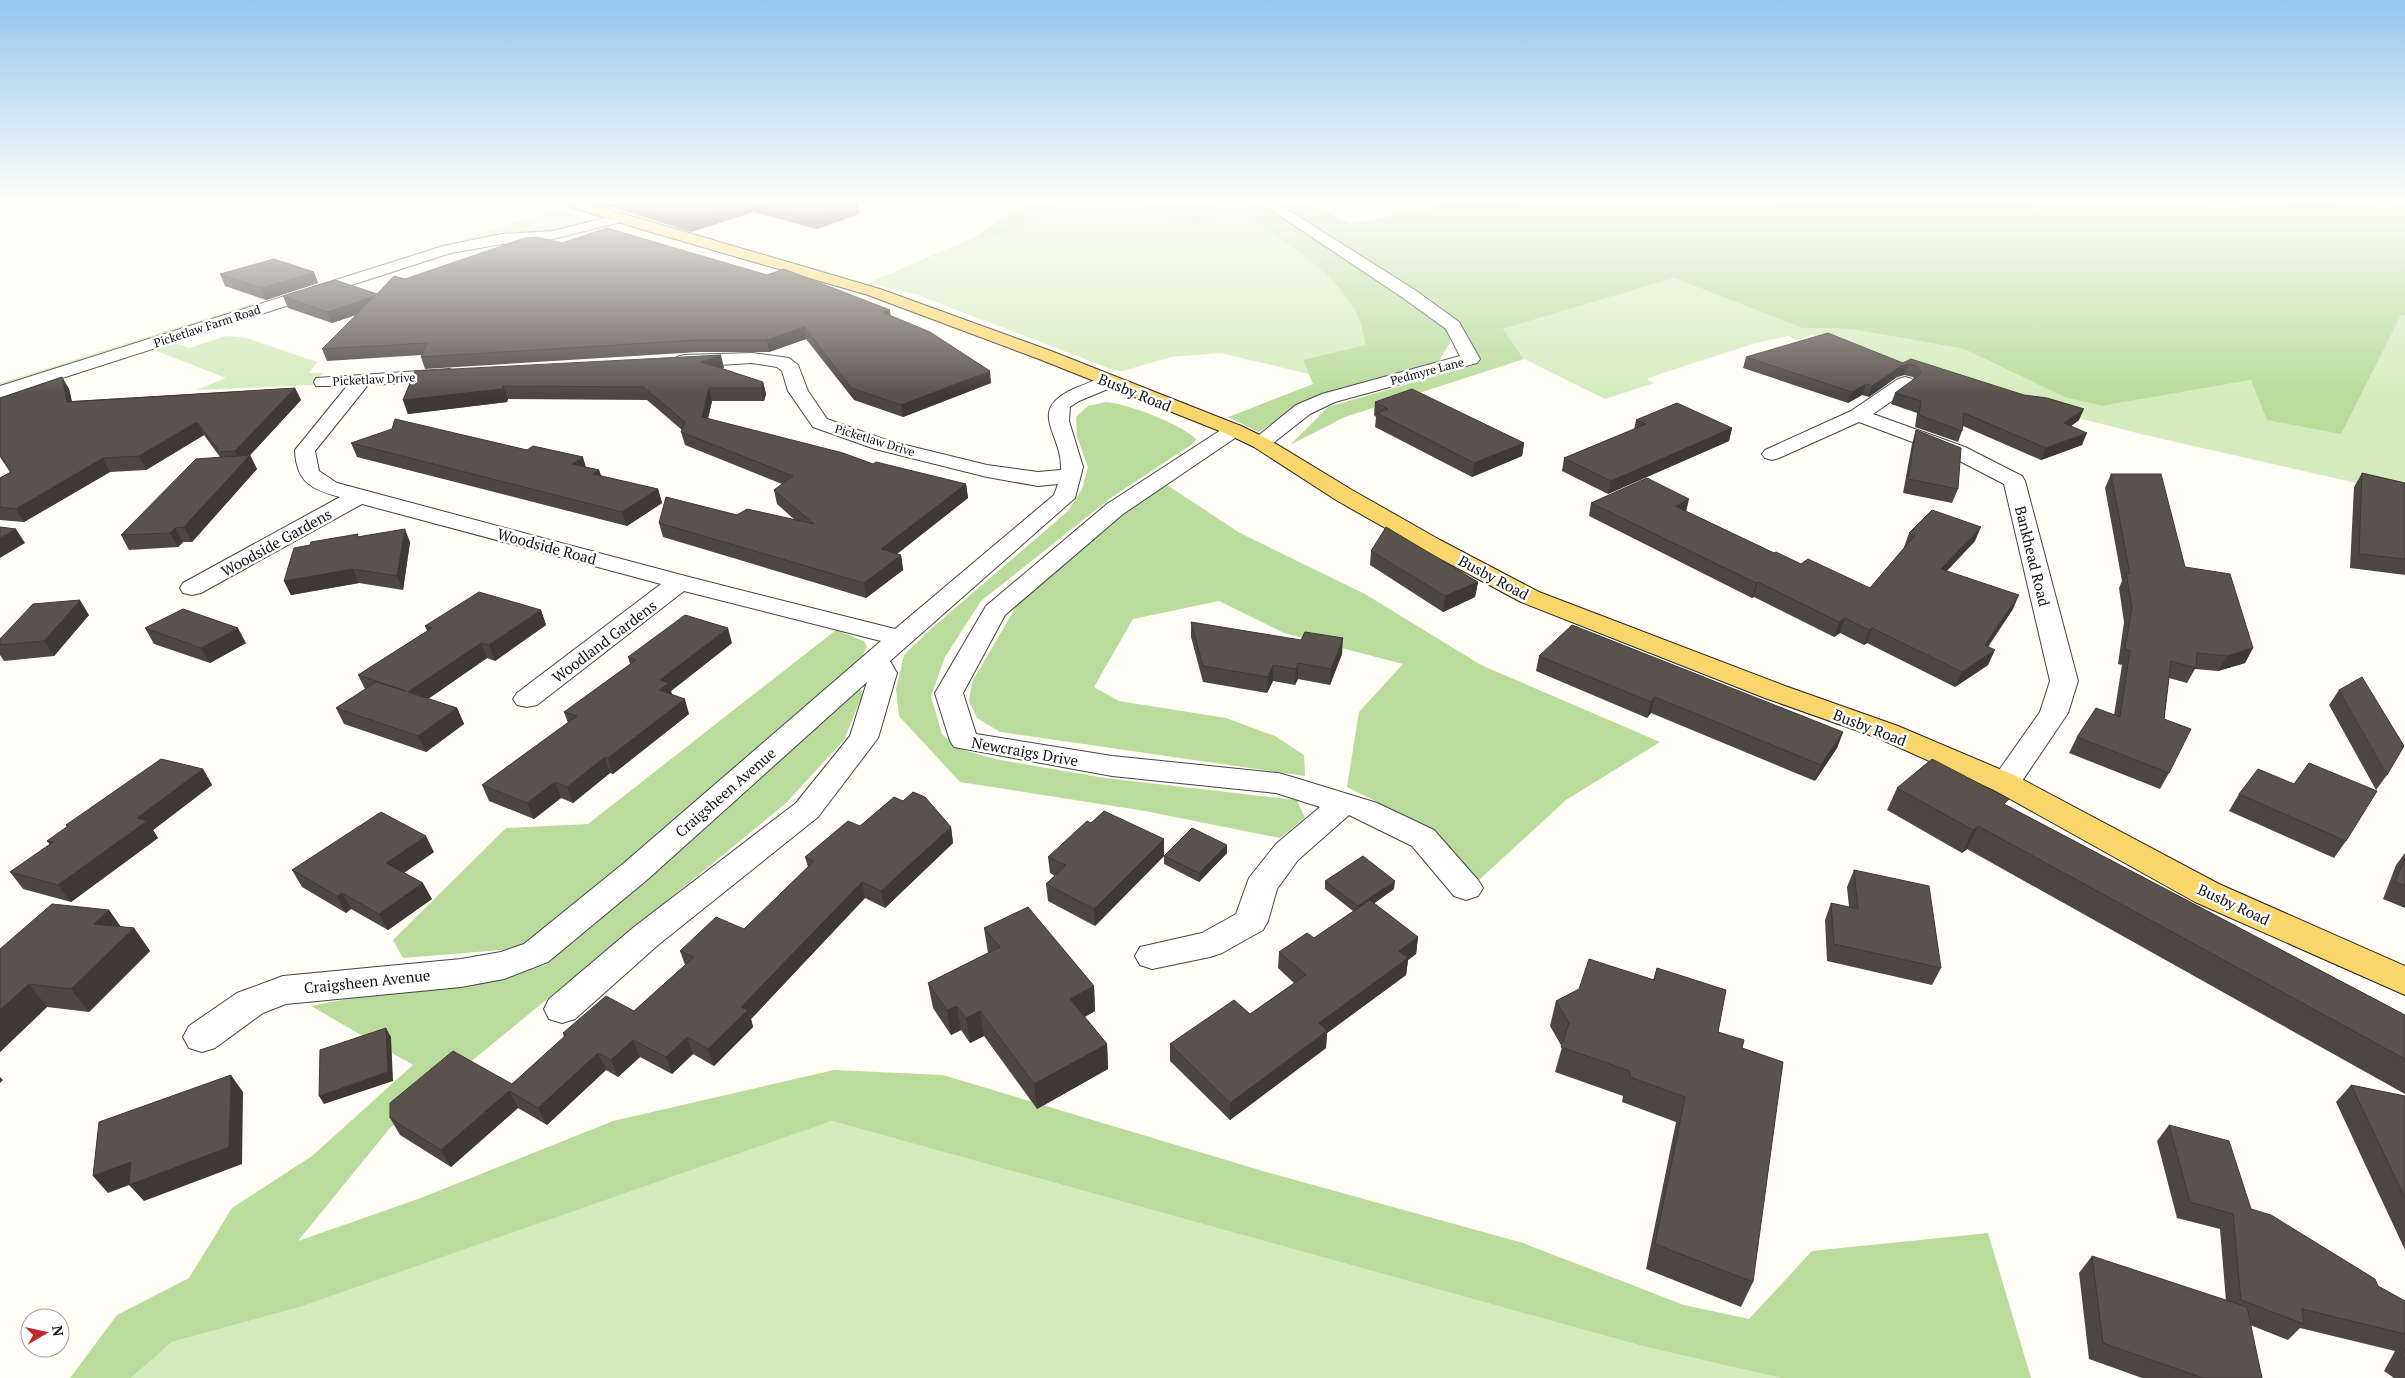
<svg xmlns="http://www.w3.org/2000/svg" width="2405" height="1378" font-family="'PT Serif',serif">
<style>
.green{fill:#d5ebbd}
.forest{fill:#b9dc9c}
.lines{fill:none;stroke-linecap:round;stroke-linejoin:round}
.minor-casing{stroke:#444;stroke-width:2}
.major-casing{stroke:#222;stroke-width:2}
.minor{fill:#fff;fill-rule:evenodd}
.major{fill:#f9d66b;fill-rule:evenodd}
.wall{fill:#4d4742}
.shaded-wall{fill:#3f3936}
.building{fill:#5a524d;stroke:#3f3936}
.labels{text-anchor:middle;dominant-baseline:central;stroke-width:5;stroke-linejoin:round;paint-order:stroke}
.far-street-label{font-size:12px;fill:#111;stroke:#fff}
.street-label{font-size:15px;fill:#111;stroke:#fff}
</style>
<rect width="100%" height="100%" fill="#fffdf5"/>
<!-- green -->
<path class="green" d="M1070 203 1132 205 1200 226 1225 203H1242C1249 221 1265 228 1280 239 1318 265 1361 297 1365 346L1303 360 1309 374 1221 353 1171 357 1123 371H1116L918 295 868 283 975 237 990 240Z
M559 209 591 220 556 230 517 232 440 246Z
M1674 278 1802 328 1851 329 1964 349 2064 397 2102 406 2251 380 2401 314 2405 315V494L2141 434 2019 403 1812 335 1797 340 1788 336 1756 343 1660 374 1647 379 1654 383 1605 399 1524 359 1503 329Z
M255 303 258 305 0 388V383Z
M226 336 247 338 317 362 309 373H323L312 385 196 390 226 378 154 350 175 343 189 348Z
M832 1121 1646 1347 1781 1378H131L172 1342 300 1307Z"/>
<!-- forest -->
<path class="forest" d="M1017 203H1070L990 240 975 237 1020 204Z
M1106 203H1225L1200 226 1132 205Z
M1239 203H1309L1350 224 1429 208 1419 203H2178L2232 207 2238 203H2329L2391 206 2405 204V315H2401L2341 434 2267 420 2251 380 2102 406 2064 397 1964 349 1851 329 1802 328 1674 278 1503 329 1524 359 1345 417 1290 445 1328 407 1474 365 1479 356 1457 324 1433 305 1296 215 1279 211 1392 289 1450 333V343L1436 366 1349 386 1283 416 1259 432 1228 417 1313 384 1303 360 1365 345C1361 297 1318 265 1280 239 1265 228 1249 221 1242 203Z
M1106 402C1128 404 1179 423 1196 439L1194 443 1112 497 981 601 945 657 931 696 942 734 956 748 995 759 1105 778 1297 800 1305 818 1280 838 1145 811 960 782 899 716 896 689 904 655 933 627 1068 511 1082 489 1088 467 1077 437 1076 417 1088 406Z
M1167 485 1240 533 1365 594 1481 665 1660 742 1566 800 1478 881 1440 841 1401 814 1347 787 1359 712 1403 664 1284 633 1219 601 1133 619 1094 687 1119 701 1226 718 1275 736 1304 755 1305 776 1000 732 977 718 969 701 972 682 1018 603 1133 505Z
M836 630 864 641 867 647 862 657 533 945 512 949 403 958 393 940 506 828 588 824Z
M860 689 863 693 844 740 785 804 390 1128 298 1241 421 1198 613 1121 834 1070 943 1075 1263 1171 1523 1243 1684 1305 1749 1319 1812 1251 1988 1233 2031 1378H1781L1646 1347 832 1121 300 1307 172 1342 131 1378H70L117 1315 189 1278 232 1208 312 1156 413 1065 311 1006 371 994 516 974 546 965Z"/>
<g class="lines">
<defs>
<path id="minor" d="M1261 203H1277L1415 290 1459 322 1480 359 1477 363 1335 402 1310 414 1268 447 1261 449 1254 447 1251 443 1254 439 1296 405 1322 394 1460 356 1446 329 1403 298Z
M620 214 625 215 627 218 625 221 553 239 502 244 451 253 0 398V386L443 246 502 234 553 231Z
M752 353 789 358 798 365 808 391 827 419 889 441 987 465 1038 472 1061 470C1063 432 1023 410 1078 387 1090 383 1102 375 1115 378L1117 382 1115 386 1079 401 1070 407 1069 421 1083 467 1075 498 890 661 897 673 878 738 818 817 658 945 575 1019 562 1023 549 1019 544 1009 549 999 634 927 796 803 850 736 867 682 648 879 548 962 504 979 461 987 286 1004 263 1013 215 1048 202 1052 189 1048 183 1037 189 1026 237 993 283 976 461 959 501 952 524 944 624 863 881 641 684 591 537 705 527 707 517 705 513 699 517 693 661 584 362 504 201 593 192 595 183 593 180 588 183 583 340 497C312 490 296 482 295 450L347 386H316L314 382 316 378 449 369 456 371 458 375 456 379 449 381 368 385 315 451 319 471 337 483 689 577 895 629 1054 495 1058 484 1038 486 987 477 875 449 813 427 788 391 782 371 777 367 752 363 684 367 677 365 675 361 677 357 684 355Z
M1905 377 1912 379 1915 383 1912 387 1873 414 1965 447 2022 476 2025 481 2078 681 2068 713 2016 790 2005 793 1994 790 1990 783 2040 712 2050 681 2004 484 1950 456 1859 422 1779 458 1772 460 1765 458 1762 454 1765 450 1851 411 1898 379Z
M1234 424 1241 426 1244 430 1241 434 1123 514 1005 615 963 693 976 734 1112 756 1278 773 1289 776 1377 803 1434 830 1478 880 1483 888 1478 896 1466 900 1454 896 1412 846 1349 815 1298 860 1277 889 1268 921 1263 930 1222 953 1210 957 1152 969 1140 965 1135 956 1140 947 1202 933 1236 914 1249 878 1276 844 1320 807 1276 793 1112 776 954 747 950 741 935 693 986 606 1107 504 1227 426Z"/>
<path id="major" d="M567 203H587L880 289 1051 351 1241 426 1268 439 1352 490 1440 540 1539 592 1785 686 1898 726 2016 776 2219 884 2405 966V995L2195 902 1994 790 1878 738 1765 698 1521 602 1424 550 1336 500 1254 447 1227 434 1039 359 868 295 637 228 569 206Z"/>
</defs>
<!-- minor casing -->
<use href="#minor" class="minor-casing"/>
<!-- major casing -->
<use href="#major" class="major-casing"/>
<!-- minor -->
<use href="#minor" class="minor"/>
<!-- major -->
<use href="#major" class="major"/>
</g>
<!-- wall -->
<path class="wall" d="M599 203H855L859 214 817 229 753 212 691 232Z
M562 243 890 316 991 383 903 417 854 400 806 339 769 352H699L425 369 421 357 422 355 327 361 322 349 356 315 332 323 288 308 283 296 377 294 405 279Z
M314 272 318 283 266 300 225 286 220 274Z
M1746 357 1903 363 1911 359 2079 420 2071 426 2082 445 2041 460 1963 426 1962 431 1958 442 1915 427 1917 413 1891 404 1895 393 1914 379 1913 377 1904 375 1897 377 1869 397 1862 395 1848 403 1743 368Z
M722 368 763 382 766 394 764 401H712L708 419 873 464 966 484 968 498 897 554 901 555 903 570 866 598 663 537 659 523 737 515 795 520 777 504 774 490 782 484 685 445 681 432 682 430 647 400 508 399 507 402 408 414 403 400 415 371 724 368Z
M62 377 69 389 72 401 295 388 301 400 250 455 257 469 192 542H183L178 547 129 550 121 535 220 457 204 435 146 470 110 472 24 522 0 520V478L10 472 0 457V398Z
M1375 402 1524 443 1522 456 1472 477 1375 427 1376 417 1374 415Z
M1636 420 1732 428 1729 441 1608 494 1562 471 1564 458 1634 430Z
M1916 430 1958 489 1952 503 1903 493 1912 444Z
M351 443 586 467 599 470 601 476 658 489 662 503 627 526 357 457Z
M2362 473 2405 483V575L2350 568 2354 487Z
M2111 474 2185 567 2253 648 2245 663 2218 671 2195 669 2187 683 2169 678 2164 719 2169 773 2160 789 2069 753 2077 737 2114 715 2122 665 2118 664 2124 622 2119 588 2122 581 2105 488Z
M1591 503 1686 511 1774 553 1801 564 1870 588 1905 547H1904L1909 533 1975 541 1947 571 2013 609 1988 647V665L1955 687 1867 643 1864 645 1840 633 1834 637 1754 597 1752 598 1589 516Z
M359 537 410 542 403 590 359 583 291 595 284 581Z
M1371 551 1478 582 1475 597 1443 612 1370 565Z
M541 610 546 625 495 661 487 658 428 699 457 708 464 724 426 752 344 724 336 708 365 689 358 675 427 631 425 626Z
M89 615 54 656 4 661 0 655V639Z
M1191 622 1342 654 1330 685 1298 679 1295 685 1273 681 1267 693 1203 682 1191 637Z
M145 628 246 643 210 663 154 644Z
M732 643 671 691 672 695 689 714 613 774 610 773 573 803 561 798 534 819 489 801 482 785 568 723 564 712 630 664 628 657Z
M1539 656 1843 732 1837 748 1815 781 1651 713 1647 718 1536 671Z
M2339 690 2387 775 2376 790 2329 705Z
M203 769 212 785 153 830 158 838 71 902 23 889 10 872 50 845 47 841 67 827 66 825Z
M2294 784 2346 841 2334 858 2229 811 2239 794Z
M1897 788 2006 805 2405 1015V1094L1967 849 1962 853 1887 810Z
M860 826 951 827 953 843 885 908 865 898 751 1019 753 1027 714 1066 693 1054 672 1074 640 1057 618 1077 606 1070 547 1125 518 1108 451 1167 400 1135 390 1118 512 1084 564 1037 563 1033 634 1011 685 965 680 951 744 929 808 867 805 857Z
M1227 845V853L1199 882 1164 864V856L1095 926 1048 901 1046 884 1055 876 1050 873 1048 857 1164 855Z
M434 852 404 873 432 899 388 930 351 909 346 913 302 887 292 870Z
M2405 853V908L2383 899 2396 865Z
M1854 870 1941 968 1932 985 1827 961 1825 920 1831 903 1849 907 1847 887Z
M1325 881 1394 889 1374 903 1418 937 1416 954 1408 960 1406 975 1327 1033 1326 1048 1230 1120 1170 1061V1044L1250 1014 1294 983 1278 968 1279 952 1314 938 1353 911 1325 889Z
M109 910 121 927 134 928 150 951 89 1012 47 1007 0 1052V949Z
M984 928 1094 986 1095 1011 1085 1017 1107 1044 1108 1069 1037 1109 984 1036 970 1043 961 1030 951 1035 933 1008 928 983 988 953Z
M1657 968 1718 1032 1742 1048 1753 1282 1741 1307 1646 1269 1676 1122 1622 1102 1623 1096 1555 1072 1562 1047 1550 1026 1556 1001 1653 980Z
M2351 1085 2405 1096V1250L2336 1102Z
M2169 1125 2251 1209 2378 1286 2405 1301V1378H2394L2384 1371 2395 1351 2300 1328 2288 1340 2250 1325 2262 1378H2142L2089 1359 2079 1273 2092 1256 2226 1301 2220 1229 2177 1218 2157 1141Z"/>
<!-- shaded-wall -->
<path class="shaded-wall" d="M751 203 753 212 691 232 689 222Z
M858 204 859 214 817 229 815 219Z
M314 272 318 283 266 300 261 288Z
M375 296 379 307 332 323 327 312Z
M890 310 891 321 882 312Z
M804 327 806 339 769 352 767 340Z
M721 355 724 368 704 374 701 362Z
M1908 364 1904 375 1897 377 1869 397 1872 386 1901 366Z
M990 371 991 383 903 417 901 405Z
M62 377 69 389 74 414 67 402Z
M763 382 766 394 764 401 762 388Z
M1866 384 1862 395 1848 403 1852 392Z
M503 386 508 399 507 402 408 414 403 400Z
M295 388 301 400 242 464 235 451Z
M709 388 712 401 705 430 702 417Z
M2084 409 2079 420 2059 435 2064 423Z
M197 422 204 435 146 470 139 456Z
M1732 428 1729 441 1608 494 1611 481Z
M2087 433 2082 445 2041 460 2046 448Z
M1524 443 1522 456 1472 477 1474 463Z
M250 455 257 469 192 542 184 527Z
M583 457 587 471 572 464Z
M103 458 110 472 24 522 16 509Z
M599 470 604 484 593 474Z
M966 484 968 498 884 564 881 549Z
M658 489 662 503 627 526 622 512Z
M1689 499 1686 512 1675 506Z
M1981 527 1975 541 1935 583 1941 569Z
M175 528 183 542 178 547 170 533Z
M16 529 25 543 0 558V538Z
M405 529 410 542 403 590 397 576Z
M901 555 903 570 866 598 864 583Z
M353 569 359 583 291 595 284 581Z
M1478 582 1475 597 1443 612 1445 596Z
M1758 582 1754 597 1752 598 1756 583Z
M2019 595 2013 609 1978 660 1985 645Z
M80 600 89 615 54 656 44 641Z
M541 610 546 625 495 661 489 645Z
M1845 618 1840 633 1834 637 1839 622Z
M238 628 246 643 210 663 201 648Z
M728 628 732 643 671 691 673 699 659 690 660 680Z
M1872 628 1867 643 1864 645 1869 630Z
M1343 638 1342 654 1330 685 1331 669Z
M481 643 487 658 415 708 408 692Z
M2253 648 2245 663 2218 671 2227 656Z
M1995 650 1988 665 1955 687 1962 672Z
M1298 663V679L1295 685 1296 669Z
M1273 665V681L1267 693 1268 677Z
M1655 697 1651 713 1647 718 1651 702Z
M685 699 689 714 613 774 608 758Z
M457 708 464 724 426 752 418 736Z
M1843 732 1837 748 1815 781 1821 765Z
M605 757 610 773 573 803 567 787Z
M203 769 212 785 153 830 158 838 71 902 58 885 137 818Z
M555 782 561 798 534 819 527 803Z
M1978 826 1967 849 1962 853 1973 830Z
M951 827 953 843 885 908 881 891Z
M426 836 434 852 394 879 386 863Z
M1164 839V856L1095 926 1094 909Z
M1227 845V853L1199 882V873Z
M1395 881 1394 889 1358 915V906Z
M862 882 865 898 751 1019 753 1027 714 1066 708 1049 741 1007Z
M423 883 432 899 388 930 379 914Z
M342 893 351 909 346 913 337 896Z
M109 910 125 933 94 924Z
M134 928 150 951 89 1012 71 989Z
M1418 937 1416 954 1408 960 1406 975 1327 1033 1326 1048 1230 1120V1103L1399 951Z
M29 984 47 1007 0 1052V1010Z
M1094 986 1095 1011 1072 1023 1070 999Z
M957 1006 961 1030 951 1035 947 1010Z
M980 1011 984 1036 970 1043 966 1018Z
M386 1028 391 1037 393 1081 324 1104 319 1096Z
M687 1037 693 1054 672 1074 666 1057Z
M633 1040 640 1057 618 1077 611 1060Z
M1107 1044 1108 1069 1037 1109 1034 1084Z
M598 1053 606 1070 547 1125 538 1108Z
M231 1075 243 1092 242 1164 144 1201 129 1185 108 1193 93 1176Z
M0 1077 3 1080 0 1083Z
M509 1091 518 1108 451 1167 441 1150Z"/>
<!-- building -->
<path class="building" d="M626 203H751L689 222Z
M751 203H855L858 204 815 219Z
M607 228 767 275 784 269 890 310 882 312 930 332 990 371 901 405 851 388 804 327 767 340H696L421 357 427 343 322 349 375 296 327 312 283 296 335 280 377 294 394 276 405 279 525 238 537 237 562 243Z
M274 259 314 272 261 288 220 274Z
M1828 333 1903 363 1911 359 2024 395 2047 398 2084 409 2064 423 2087 433 2046 448 1964 413 1962 431 1919 415 1921 401 1895 393 1917 377 1921 372 1916 366 1908 364 1901 366 1872 386 1866 384 1852 392 1746 357Z
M721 355 701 362 763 382 762 388H709L702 417 843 453 873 464 876 462 966 484 881 549 901 555 864 583 659 523 666 497 737 515 747 509 814 524 774 490 793 476 681 432 685 422 643 387 503 386 502 389 403 400 415 371Z
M62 377 67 402 295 388 235 451 220 452 197 422 139 456 103 458 16 509 0 507V478L11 472 0 455V398Z
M1412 389 1524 443 1474 463 1377 413 1388 409 1375 402Z
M1677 403 1732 428 1611 481 1564 458 1646 424 1636 420Z
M395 419 527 450 533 446 583 457 572 464 599 470 593 474 658 489 622 512 351 443 392 429Z
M1916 430 1961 448 1958 489 1908 479Z
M250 455 184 527 175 528 170 533 121 535 196 459Z
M2362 473 2405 483V559L2359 554Z
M2111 474H2161L2185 567 2230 574 2253 648 2227 656 2197 653 2196 668 2171 661 2164 719 2191 729 2169 773 2077 737 2096 708 2120 717 2130 650 2125 649 2132 607 2126 573 2130 574Z
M1647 478 1689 499 1675 506 1774 553 1776 552 1801 564 1808 559 1870 588 1915 535 1909 533 1932 510 1981 527 1941 569 2019 595 1985 645 1995 650 1962 672 1872 628 1869 630 1845 618 1839 622 1758 582 1756 583 1591 503Z
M0 527 16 529 0 538Z
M1386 527 1478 582 1445 596 1371 551Z
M405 529 397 576 353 569 284 581 294 548 310 545 311 542 358 534 357 537Z
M479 592 541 610 489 645 481 643 408 692 457 708 418 736 336 708 376 682 406 691 358 675 432 628 425 626Z
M80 600 44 641 0 645V639L33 604Z
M183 609 238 628 201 648 145 628Z
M685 615 728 628 660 680 669 683 659 690 685 699 608 758 605 757 567 787 555 782 527 803 482 785 577 716 564 712 636 660 628 657Z
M1191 622 1301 640 1305 632 1343 638 1331 669 1298 663 1296 669 1273 665 1268 677 1203 666Z
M1572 625 1843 732 1821 765 1655 697 1651 702 1539 656Z
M2362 677 2404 746 2387 775 2339 690Z
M161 759 203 769 137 818 147 821 58 885 10 872 53 842 47 841 68 826 66 825Z
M1932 759 2009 799 2004 804 2405 1015V1059L1978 826 1973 830 1897 788Z
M2309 763 2377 791 2346 841 2239 794 2258 769 2294 784Z
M913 792 925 797 951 827 881 891 862 882 741 1007 748 1010 708 1049 687 1037 666 1057 633 1040 611 1060 598 1053 538 1108 509 1091 441 1150 390 1118V1103L453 1051 512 1084 566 1035 563 1033 606 996 634 1011 694 957 680 951 716 917 744 929 814 861 805 857 848 821 860 826 894 797 903 801Z
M1104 811 1164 839 1094 909 1046 884 1066 865 1048 857 1087 821 1091 823Z
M381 812 426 836 386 863 423 883 379 914 342 893 337 896 292 870Z
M1192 828 1227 845 1199 873 1164 856Z
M1363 856 1395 881 1358 906 1325 881Z
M2405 858V886L2395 882Z
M1854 870 1929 886 1941 968 1834 944 1831 903 1858 909Z
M1370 900 1418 937 1399 951 1408 958 1319 1023 1327 1031 1230 1103 1170 1044 1234 1000 1250 1014 1306 975 1279 952 1307 933 1314 938Z
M52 904 109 910 94 924 134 928 71 989 29 984 0 1010V949Z
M1028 907 1094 986 1070 999 1107 1044 1034 1084 980 1011 966 1018 957 1006 947 1010 928 983 1000 947 984 928Z
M1589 959 1654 980 1657 968 1726 990 1718 1032 1744 1040 1742 1048 1783 1062 1753 1282 1655 1244 1685 1097 1630 1077V1071L1561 1047 1569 1023 1556 1001 1579 989Z
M386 1028 388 1072 319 1096 320 1050Z
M231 1075 229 1147 129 1185 131 1162 93 1176 99 1122Z
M2351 1085 2405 1096V1198Z
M2169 1125 2229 1141 2251 1209 2271 1215 2375 1279 2378 1286 2405 1301V1334L2302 1309 2304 1324 2241 1300 2233 1214 2190 1202Z
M2092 1256 2247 1307 2262 1378H2203L2103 1343Z
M2405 1349V1358L2401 1356Z"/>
<!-- sky -->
<linearGradient id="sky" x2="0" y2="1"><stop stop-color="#95c6ee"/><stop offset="0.51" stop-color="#fffefa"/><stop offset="1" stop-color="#fffefa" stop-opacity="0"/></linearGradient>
<rect width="2405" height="395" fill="url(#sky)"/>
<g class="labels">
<!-- far-street labels -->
<g class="far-street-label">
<text transform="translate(207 326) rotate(-18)">Picketlaw Farm Road</text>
<text transform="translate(1427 371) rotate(-15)">Pedmyre Lane</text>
<text transform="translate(374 379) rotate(-3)">Picketlaw Drive</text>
<text transform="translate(875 440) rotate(17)">Picketlaw Drive</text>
</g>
<!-- street labels -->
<g class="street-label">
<text transform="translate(1135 392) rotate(22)">Busby Road</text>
<text transform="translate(276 542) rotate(-29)">Woodside Gardens</text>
<text transform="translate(547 546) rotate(15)">Woodside Road</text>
<text transform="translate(2033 556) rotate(76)">Bankhead Road</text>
<text transform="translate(1494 577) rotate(28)">Busby Road</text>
<text transform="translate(604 641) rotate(-37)">Woodland Gardens</text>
<text transform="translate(1870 727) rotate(21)">Busby Road</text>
<text transform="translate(1025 751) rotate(10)">Newcraigs Drive</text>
<text transform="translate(725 792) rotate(-41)">Craigsheen Avenue</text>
<text transform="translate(2234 904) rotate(25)">Busby Road</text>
<text transform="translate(367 981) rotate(-6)">Craigsheen Avenue</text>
</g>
</g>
<!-- north arrow -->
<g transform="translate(45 1333) rotate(81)"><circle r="24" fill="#ffffff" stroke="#a0a0a0"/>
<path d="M0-4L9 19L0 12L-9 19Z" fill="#c4262e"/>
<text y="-8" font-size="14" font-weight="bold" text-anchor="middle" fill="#111111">N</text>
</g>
</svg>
